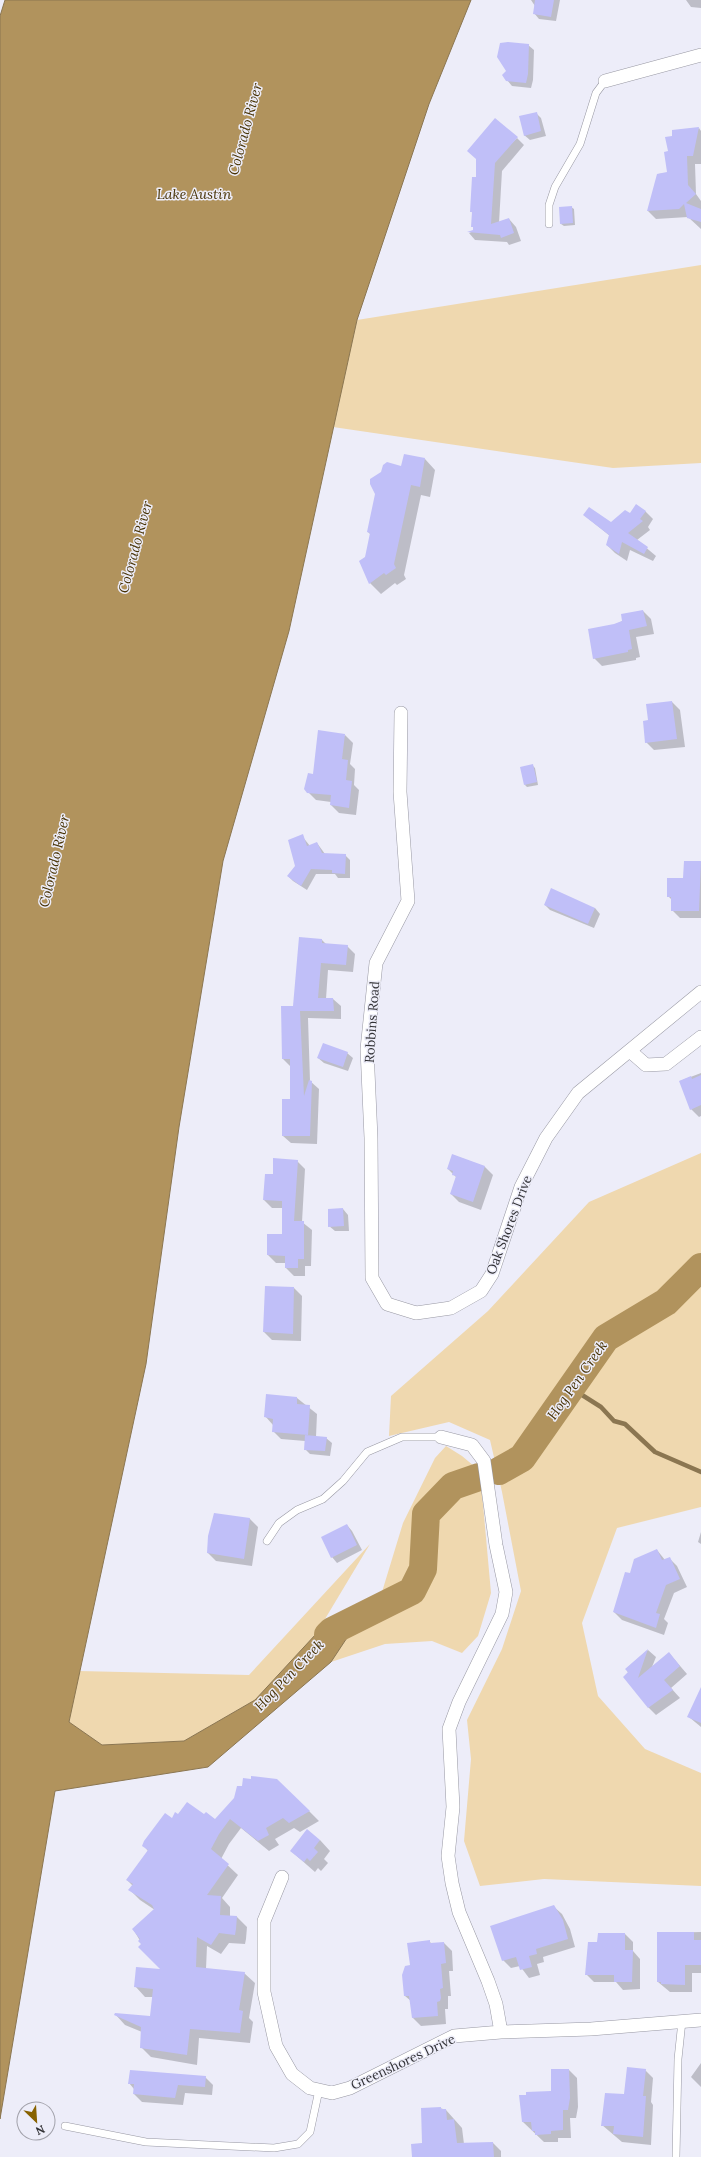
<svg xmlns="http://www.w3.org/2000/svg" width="701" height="2157" font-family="Lora,serif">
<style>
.green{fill:#efd8af}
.water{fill:#b1935d;stroke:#8b7651}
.shadow{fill:#0003}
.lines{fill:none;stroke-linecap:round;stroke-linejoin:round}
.stream{stroke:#8b7651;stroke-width:4.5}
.river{stroke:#b1935d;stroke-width:28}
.building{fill:#c0bff8}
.service-casing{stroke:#9898a3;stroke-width:8}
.minor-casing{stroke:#9898a3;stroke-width:14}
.service{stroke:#fff;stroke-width:7}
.minor{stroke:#fff;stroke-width:13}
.labels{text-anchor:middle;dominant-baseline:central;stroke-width:3;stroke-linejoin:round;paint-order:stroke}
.street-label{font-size:13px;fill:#323236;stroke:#ededf9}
.water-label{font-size:14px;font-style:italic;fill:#483305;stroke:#ededf9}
</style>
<rect width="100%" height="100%" fill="#ededf9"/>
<!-- green -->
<path class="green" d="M701 265V463L613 468 333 427 357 320Z
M701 1153V1507L617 1528 582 1623 598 1696 645 1749 701 1773V1886L544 1879 480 1886 464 1841 471 1759 467 1720 502 1649 521 1591 502 1492 490 1440 449 1422 389 1436 391 1396 488 1311 589 1202Z
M446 1446 462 1456 480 1471 491 1593 478 1636 462 1653 432 1641 385 1644 331 1662 366 1609 382 1592 403 1523 435 1458Z
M370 1544 316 1634 255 1700 184 1741 102 1745 69 1722 79 1671 249 1675Z"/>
<!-- water -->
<path class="water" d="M5 0H471L429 104 357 320 289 631 223 861 179 1127 146 1364 69 1722 102 1745 184 1741 255 1700 316 1634 366 1609 331 1662 208 1767 55 1791 0 2119V16Z"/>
<!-- shadow -->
<path class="shadow" d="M531 0H560L556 21 539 19 534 13 535 6Z
M686 0H701V8L691 7Z
M528 45 534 50 533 80 531 88 512 86 507 80Z
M536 113 541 118 546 136 530 140 524 135Z
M699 128 701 131V164H695L696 194 701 201V229L688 217 656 219 648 211 658 174 668 173 669 152Z
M517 138 524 145 502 171 499 223 509 219 516 227 521 241 509 245 507 242 475 240 469 233 474 231 473 214 471 211 476 179Z
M571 207 574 209 575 225 564 226 561 224Z
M425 459 435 470 430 497 421 495 404 575 406 579 397 585 395 583 381 594 370 583 360 561 366 557 371 535 368 532 402 467Z
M645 511 653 519 648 527 650 530 637 540 656 556 653 561 630 550 627 561 615 553 607 545 610 536 584 515 611 523 630 515Z
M643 611 651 619 654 634 636 637 640 657 636 658V660L602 666 594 658 614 625Z
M672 702 680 710 685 747 654 750 646 742 649 721Z
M345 735 353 743 350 764 355 769 354 785 359 790 356 815 339 813 331 805V802L316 800 308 792 314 775Z
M532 765 535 768 538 785 527 787 525 785Z
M302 836 310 846 317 843 325 854 345 855 350 860V878H338L335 874H316L307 890 293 881 288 876 296 866Z
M685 862H701V918H680L672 910V900L668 896 684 879Z
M545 905 595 908 600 914 594 928 550 910Z
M322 940 327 945 347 946 355 954 353 972 328 970 326 999H333L341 1006V1019L308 1018 310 1081 319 1089 317 1144 291 1143 283 1136 291 1100V1067L283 1059 294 1006Z
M347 1053 353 1058 348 1071 324 1063 318 1058Z
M701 1073V1116L699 1117 691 1109 680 1081Z
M453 1155 485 1167 493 1175 481 1210 459 1202 451 1194 457 1178 448 1169Z
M297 1161 305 1169 302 1222 312 1230 311 1266H305V1276H294L286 1268V1263H276L268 1255 283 1235V1208H272L264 1200 273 1175Z
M343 1209 348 1215 349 1231H335L329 1226Z
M294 1288 302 1296 301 1341 272 1340 264 1332Z
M297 1398 317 1414 316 1437 326 1438 332 1443 330 1456 310 1454 305 1449V1441L281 1439 273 1431V1425L265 1416Z
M215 1514 250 1519 258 1527 252 1566 216 1561 208 1553Z
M347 1525 352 1531 362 1550 337 1563 332 1557Z
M701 1532V1544L698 1542Z
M657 1550 665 1560 669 1558 677 1566 687 1587 674 1593 664 1619 668 1623 664 1635 622 1620 614 1612 630 1574Z
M648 1650 656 1657 652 1667 669 1653 687 1674 671 1688 680 1698 656 1715 648 1707 626 1669Z
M701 1690V1727L689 1717Z
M309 1811 319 1821 300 1832 294 1828 275 1839 279 1845 269 1851 241 1828 229 1844 221 1859 238 1875 222 1898 230 1907V1917H237L247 1927 246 1939 245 1944 229 1943 221 1954 207 1946 206 1969 244 1973 255 1983 249 2018 253 2022 250 2043 199 2038 197 2065 151 2057 141 2047 142 2032 125 2025 115 2014 151 2017 153 1997H145L135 1986 163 1970 142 1944 133 1929 155 1910 140 1900 130 1890 133 1886 127 1880 148 1851 143 1845 178 1815H204L215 1820Z
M320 1840 330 1851 324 1859 328 1863 321 1871 318 1868 315 1872 291 1851Z
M553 1906 562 1914 570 1929 575 1947 543 1957 544 1962 537 1964 540 1975 529 1978 520 1966 511 1968 503 1960Z
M701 1932V1973H692V1992H670L658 1982V1933Z
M625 1934 633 1942V1951L640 1959V1989L623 1990 616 1982H594L586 1974 598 1943Z
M429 1941 432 1944 444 1943 452 1951 453 1971H449L451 1996H448V2009H445L446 2024 421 2026 413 2018 411 2001 405 1996 411 1966Z
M701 2063V2087L691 2077Z
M569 2070 577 2078 578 2107 576 2118H570L571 2138H558V2142H544L523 2122 520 2096 552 2092Z
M645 2070 653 2078 651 2102 653 2105 651 2145 622 2142 602 2125Z
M205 2077 213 2085 212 2095 185 2093 183 2105 142 2102 134 2094V2089L129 2083Z
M440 2108 446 2110 462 2128 464 2144 493 2143 501 2151V2157H413L423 2144Z"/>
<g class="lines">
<!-- stream -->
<path class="stream" d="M571 1388 601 1407 614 1421 625 1424 655 1452 701 1472"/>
<!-- river -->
<path class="river" d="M499 1471 522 1458 606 1338 666 1302 701 1267
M328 1635 332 1631 412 1591 423 1569 426 1514 453 1486 479 1477"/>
</g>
<!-- building -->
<path class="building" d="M535 0H554L551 17 533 14Z
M508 42 529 44 528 74 526 83 506 81 502 75 506 71 497 57 500 43Z
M537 112 541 131 524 136 519 116Z
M495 118 518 137 495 163 491 224 509 218 514 233 501 238 500 235 467 232 473 230V227H471L472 212H470L472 177H476V159L467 151Z
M699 127 693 156H687L688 185 696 194 686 203 701 209V222L687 218 684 204 679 209 647 211 657 174 667 172 664 152 668 151 665 137 672 136V130Z
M572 206 573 223 560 224 559 207Z
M404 454 425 458 420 487 411 485 394 564 396 568 386 575 384 573 369 584 359 561 365 557 370 533 367 532 375 494 370 484V479L381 472 383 465 387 462 401 466Z
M636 504 646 511 640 519 643 521 628 533 648 547 644 554 622 542 619 554 606 545 609 535 583 515 589 507 611 522 625 510 630 513Z
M643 610 647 626 629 630 632 649 628 650V652L593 659 588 629 614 624 622 621 621 614Z
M672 701 677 739 645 743 643 721 648 720 646 704Z
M318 730 345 734 342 759 348 760 346 780 352 781 349 808 330 805 331 795 307 793 304 789 308 773 313 774Z
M533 764 537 782 524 785 520 767Z
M303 834 307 846 317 842 322 853 346 854 345 874 332 873V870L311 869 301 886 287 876 295 866 288 840Z
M684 861H701L699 911H671V897H667V878H683Z
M551 888 595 908 588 924 544 905Z
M299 937 322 939V943L348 945 346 965 321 963 318 998H333L334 1011H300L304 1096 309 1080 312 1081 310 1136H282V1099H290V1059H282L281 1006H293Z
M323 1043 348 1052 343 1067 317 1058Z
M701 1075V1105L690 1110 679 1081 691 1076 692 1079Z
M452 1154 485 1166 473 1202 450 1194 456 1176 452 1175 453 1171 447 1169Z
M273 1158 298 1160 294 1221H304V1259H298V1268H285V1256L267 1255V1234H282V1201L263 1200 265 1174H273Z
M343 1208 344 1226 328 1227V1209Z
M265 1286 294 1287 293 1334 263 1332Z
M266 1394 297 1397V1404L310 1405 308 1435 272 1432 273 1419 264 1417Z
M305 1435 327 1437 325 1451 304 1450Z
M214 1513 250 1518 244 1559 207 1553 208 1536Z
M347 1524 357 1545 331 1558 321 1537Z
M657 1549 662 1560 670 1557 680 1579 666 1585 656 1613 660 1614 656 1628 613 1612 625 1572 630 1573 634 1559Z
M648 1649 638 1678 669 1652 680 1666 664 1680 673 1690 648 1708 623 1677 628 1672 625 1669Z
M701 1687V1723L687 1717Z
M251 1776 277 1779 310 1811 289 1823 283 1818 266 1828 269 1835 258 1841 230 1819 219 1834 211 1849 229 1864 207 1895 221 1896 220 1915 237 1916 236 1929 235 1935 219 1933 211 1945 197 1937 196 1967 245 1972 239 2010 243 2011 240 2033 190 2029 187 2055 140 2048 141 2027 114 2015 115 2013 150 2016 153 1989 134 1987 136 1967 160 1969 138 1947 141 1944 138 1941 140 1939 132 1929 154 1909 152 1905 128 1890 133 1884 126 1880 148 1850 142 1846 144 1841 165 1813 172 1818 175 1812 178 1814 187 1802 204 1814 206 1812 215 1819 234 1798 237 1786H242L243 1778 251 1779Z
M307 1829 320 1840 314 1848 318 1852 310 1861 307 1858 304 1862 290 1851Z
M554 1905 563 1920 568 1939 536 1949 537 1954 529 1956 532 1967 520 1970 516 1957 502 1961 490 1926Z
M657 1932H694V1940H701V1965H685V1985L661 1984V1982H657Z
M598 1933H625V1950H633L632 1982H614V1975H585L588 1942H597Z
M430 1940V1943L444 1942 446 1963 441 1964 443 1988 440 1989 441 1998 440 2001 437 2002 438 2016 412 2018 409 1996H404L402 1975 405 1966 410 1965 407 1943Z
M627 2067 646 2069 643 2096H646L643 2137 613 2134 614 2126H601L605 2093 624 2094Z
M551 2069H569L570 2098 568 2110H563V2130L551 2131V2134L535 2135V2131H532L531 2122H522L519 2095H526V2092L551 2091Z
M130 2070 206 2076 205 2087 178 2085 175 2098 133 2094 134 2084H128Z
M441 2107V2109H446L447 2120 454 2119 457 2143 493 2142 494 2157H412L411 2144 422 2143 421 2108Z"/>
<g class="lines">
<defs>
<path id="service" d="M549 224V205L555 187 580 144 596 93 605 81
M267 1541 279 1523 297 1510 323 1499 343 1481 367 1452 402 1437H441
M65 2126 146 2142 274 2148 298 2144 310 2132 319 2090
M676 2157 678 2059 682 2021"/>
<path id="minor" d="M605 81 701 55
M401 713 400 792 408 901 376 963 367 1049 371 1138 372 1278 387 1304 416 1313 451 1308 481 1291 492 1274 521 1187 546 1138 578 1093 701 992
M630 1051 646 1065 666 1064 701 1037
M441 1437 472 1445 484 1461 496 1545 506 1592 502 1614 459 1702 449 1729 453 1807 448 1856 452 1883 459 1912 488 1981 496 2004 501 2032
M282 1877 264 1921V1992L276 2046 292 2074 310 2088 332 2093 350 2088 454 2036 501 2032 591 2029 701 2020"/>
</defs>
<!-- service casing -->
<use href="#service" class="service-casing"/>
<!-- minor casing -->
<use href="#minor" class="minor-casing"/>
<!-- service -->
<use href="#service" class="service"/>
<!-- minor -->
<use href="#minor" class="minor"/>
</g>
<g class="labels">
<!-- street labels -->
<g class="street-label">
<text transform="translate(372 1022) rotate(-86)">Robbins Road</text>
<text transform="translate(509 1225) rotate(-69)">Oak Shores Drive</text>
<text transform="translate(403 2062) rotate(-25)">Greenshores Drive</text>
</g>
<!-- water labels -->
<g class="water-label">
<text transform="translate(245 129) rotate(-75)">Colorado River</text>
<text x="194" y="194">Lake Austin</text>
<text transform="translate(135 547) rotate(-75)">Colorado River</text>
<text transform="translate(54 861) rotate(-77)">Colorado River</text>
<text transform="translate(577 1380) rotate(-55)">Hog Pen Creek</text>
<text transform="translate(289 1675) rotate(-46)">Hog Pen Creek</text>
</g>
</g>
<!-- north arrow -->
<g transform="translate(36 2121) rotate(155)"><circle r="19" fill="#ededf9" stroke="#a2a2ab"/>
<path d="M0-3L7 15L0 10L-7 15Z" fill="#886200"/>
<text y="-6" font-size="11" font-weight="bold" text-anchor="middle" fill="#323236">N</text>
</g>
</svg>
